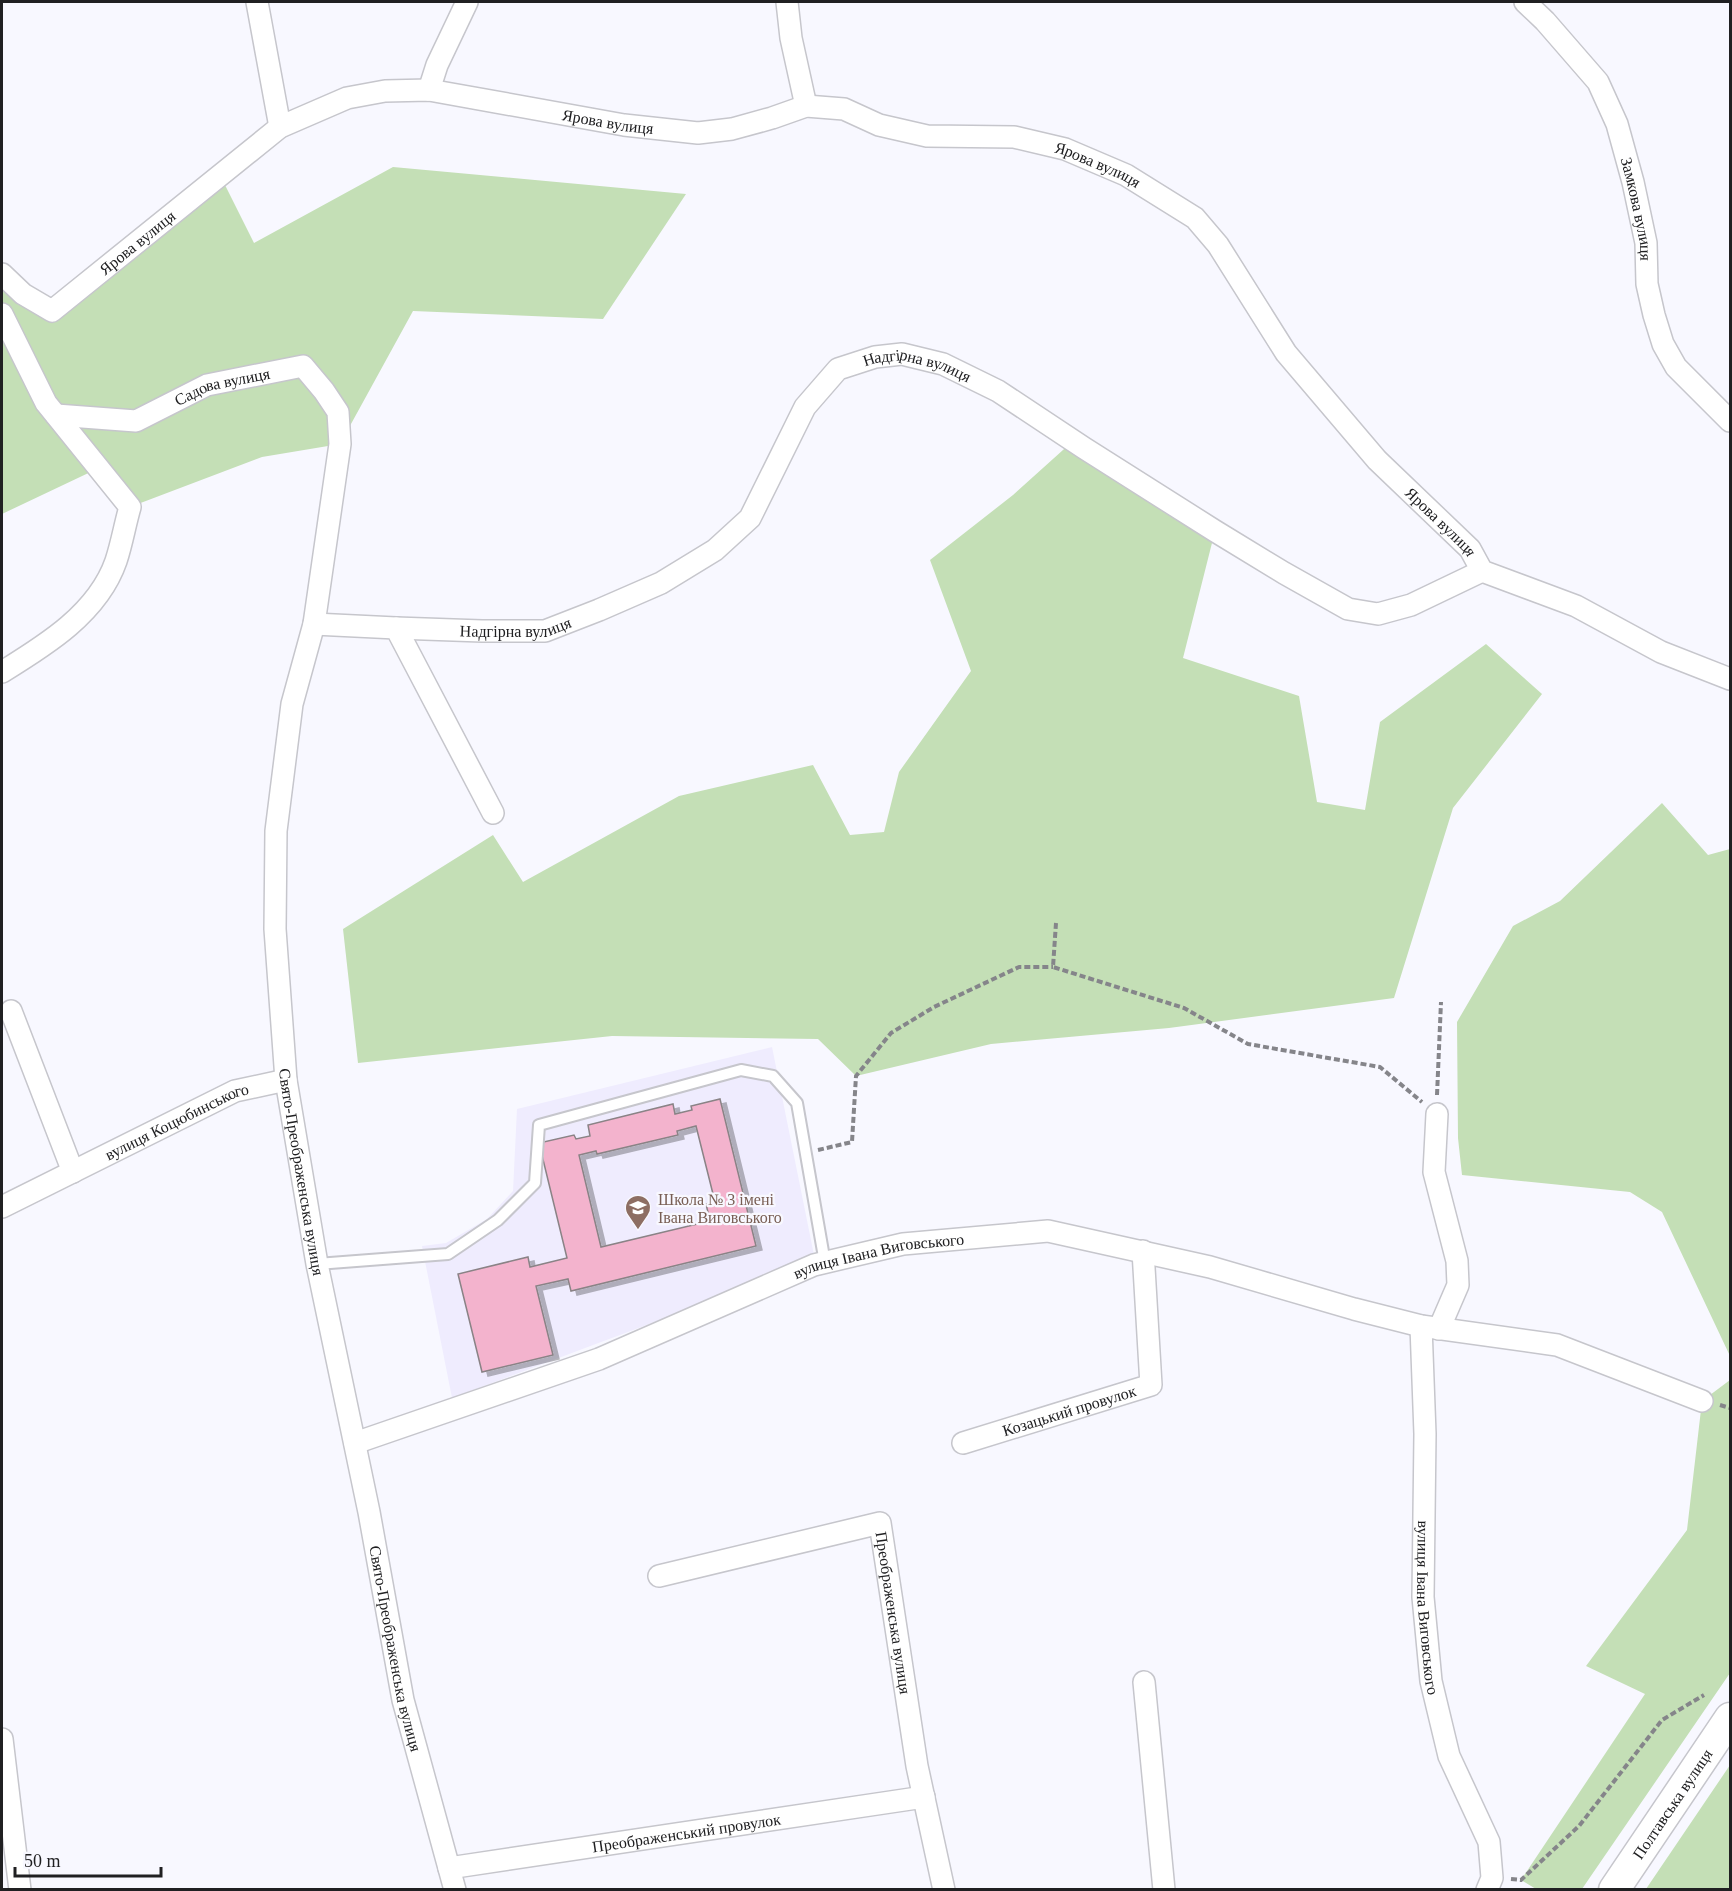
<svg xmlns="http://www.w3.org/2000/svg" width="1732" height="1891" font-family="'Times New Roman',serif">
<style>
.education{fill:#efecfe}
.green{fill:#c4dfb6}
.building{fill:#f3b3cd;stroke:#8a8386;stroke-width:1.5;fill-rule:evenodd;filter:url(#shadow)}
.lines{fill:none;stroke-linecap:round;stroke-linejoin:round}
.service-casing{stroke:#c6c6cc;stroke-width:14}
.minor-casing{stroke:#c6c6cc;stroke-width:24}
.secondary-casing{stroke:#c6c6cc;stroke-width:33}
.path{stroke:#85858a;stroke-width:4;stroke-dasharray:6 3;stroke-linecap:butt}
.service{stroke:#fff;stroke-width:10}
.minor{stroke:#fff;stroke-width:21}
.secondary{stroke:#fff;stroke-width:30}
.labels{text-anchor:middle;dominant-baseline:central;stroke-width:4.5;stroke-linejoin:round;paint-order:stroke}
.street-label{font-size:16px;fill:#202022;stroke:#f8f8ff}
.education-label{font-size:16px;fill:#785e54;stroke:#f8f8ff;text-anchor:start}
</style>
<defs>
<filter id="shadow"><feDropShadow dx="6" dy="4" stdDeviation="0" flood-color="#0004"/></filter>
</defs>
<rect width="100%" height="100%" fill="#f8f8ff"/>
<!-- education -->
<path class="education" d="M772 1047 814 1255 713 1300 452 1398 422 1246 446 1243 487 1219 513 1191 517 1109Z"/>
<!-- green -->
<path class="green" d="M393 167 686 194 603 319 413 311 340 444 262 457 130 507 99 468 2 514V271L52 311 221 177 254 243Z
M1073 441 1215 531 1183 658 1299 696 1317 802 1365 810 1380 722 1486 644 1542 694 1453 808 1394 998 1169 1028 991 1044 856 1076 818 1039 612 1036 358 1063 343 929 493 835 523 882 679 796 813 765 850 835 884 832 899 772 971 671 930 560 1013 495Z
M1662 803 1708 855 1730 849V1356L1662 1212 1630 1192 1462 1175 1458 1138 1457 1022 1513 926 1560 901Z
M1730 1380V1673L1582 1889H1536L1521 1880 1645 1694 1586 1666 1687 1530 1702 1401Z
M1730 1765V1889H1646Z"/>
<!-- building -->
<path class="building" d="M720 1099 756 1246 571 1291 568 1279 536 1286 553 1355 482 1372 458 1274 528 1257 530 1267 567 1258 539 1143 574 1135 576 1139 590 1136 588 1125 673 1104 675 1114 692 1110 691 1106ZM696 1126 715 1202 706 1204 710 1221 601 1247 579 1155 596 1151 597 1154 678 1135 677 1131Z"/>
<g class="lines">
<defs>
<path id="service" d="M317 1264 448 1254 498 1220 535 1183 539 1125 741 1070 773 1076 797 1103 825 1263"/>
<g id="minor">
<path d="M257 2 280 127"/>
<path d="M787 2 791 38 806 106"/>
<path id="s1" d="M1525 2 1545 21 1598 82 1617 124 1633 182 1646 243 1647 284 1654 315 1663 344 1676 367 1730 421"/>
<path d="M429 90 437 65 467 2"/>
<path id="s2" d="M2 274 23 294 52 311 280 127 347 98 385 91 429 90 624 125 698 133 732 129 772 118 806 106 844 109 879 125 927 136 1014 137 1065 149 1126 175 1195 218 1218 245 1286 353 1377 460 1470 549 1482 571 1576 606 1661 652 1730 679"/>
<path d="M2 314 46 403 130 507C125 524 122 543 116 561 98 613 46 645 2 672"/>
<path id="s3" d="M56 415 136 421 207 385 303 366 324 391 338 412 340 444 314 624 292 704 276 831 275 929 286 1080 317 1264 369 1512 403 1700 455 1890"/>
<path d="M314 624 396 628 493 813"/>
<path id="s4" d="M396 628 482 631H545L599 610 661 583 715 550 750 518 805 407 838 369 875 357 902 354 943 364 998 391 1084 448 1215 531 1284 573 1348 609 1378 614 1411 605 1482 571"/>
<path d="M11 1011 73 1172"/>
<path d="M1437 1114 1434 1172 1457 1261 1458 1285 1439 1329"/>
<path id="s5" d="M2 1207 235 1091 286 1080"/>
<path id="s6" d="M1421 1326 1425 1434 1423 1597 1431 1681 1449 1756 1489 1842 1492 1878 1487 1890"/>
<path id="s7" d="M355 1443 599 1359 814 1265 903 1244 1048 1231 1210 1267 1354 1309 1421 1326 1557 1345 1702 1401"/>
<path id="s8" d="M963 1443 1151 1385 1143 1251"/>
<path id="s9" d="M659 1576 880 1523 917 1766 944 1890"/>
<path d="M1144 1682 1164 1890"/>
<path d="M2 1739 20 1890"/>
<path id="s10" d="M449 1868 924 1797"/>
</g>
<g id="secondary">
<path id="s11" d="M1614 1890 1730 1718"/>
</g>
</defs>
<!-- service casing -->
<use href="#service" class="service-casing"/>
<!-- minor casing -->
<use href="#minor" class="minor-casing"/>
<!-- secondary casing -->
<use href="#secondary" class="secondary-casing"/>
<!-- path -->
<path class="path" d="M1056 923 1053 967 1184 1008 1248 1044 1380 1067 1422 1102
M1437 1095 1441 1002
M818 1150 852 1142 856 1076 891 1033 934 1007 1019 967H1053
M1720 1405 1730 1408
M1511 1879 1521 1880 1579 1826 1662 1720 1704 1695"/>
<!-- service -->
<use href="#service" class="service"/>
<!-- minor -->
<use href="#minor" class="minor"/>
<!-- secondary -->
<use href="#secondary" class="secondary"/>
</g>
<!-- icons -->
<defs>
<symbol id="school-pin" viewBox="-11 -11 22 30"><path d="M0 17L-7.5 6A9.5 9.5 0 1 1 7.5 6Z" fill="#8d6e63" stroke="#f8f8ff"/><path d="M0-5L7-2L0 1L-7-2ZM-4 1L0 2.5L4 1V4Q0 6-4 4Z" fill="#fff"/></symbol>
</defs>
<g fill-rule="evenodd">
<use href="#school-pin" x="623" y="1193" width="30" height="40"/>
</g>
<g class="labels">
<!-- street labels -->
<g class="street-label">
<text stroke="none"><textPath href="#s2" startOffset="693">Ярова вулиця</textPath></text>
<text stroke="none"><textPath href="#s2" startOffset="1197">Ярова вулиця</textPath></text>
<text stroke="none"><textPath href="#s1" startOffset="242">Замкова вулиця</textPath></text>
<text stroke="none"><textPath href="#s2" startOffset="172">Ярова вулиця</textPath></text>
<text stroke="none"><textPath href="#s4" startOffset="642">Надгірна вулиця</textPath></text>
<text stroke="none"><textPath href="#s3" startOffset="174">Садова вулиця</textPath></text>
<text stroke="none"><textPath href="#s2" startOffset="1701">Ярова вулиця</textPath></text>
<text stroke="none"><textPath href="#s4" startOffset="120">Надгірна вулиця</textPath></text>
<text stroke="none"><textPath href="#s5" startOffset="195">вулиця Коцюбинського</textPath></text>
<text stroke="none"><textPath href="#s3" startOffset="1083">Свято-Преображенська вулиця</textPath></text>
<text stroke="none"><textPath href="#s7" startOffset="558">вулиця Івана Виговського</textPath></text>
<text stroke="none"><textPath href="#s8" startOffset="111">Козацький провулок</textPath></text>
<text stroke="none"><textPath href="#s6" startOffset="282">вулиця Івана Виговського</textPath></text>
<text stroke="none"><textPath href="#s9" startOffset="318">Преображенська вулиця</textPath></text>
<text stroke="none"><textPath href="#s3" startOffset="1569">Свято-Преображенська вулиця</textPath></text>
<text stroke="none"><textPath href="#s11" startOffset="104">Полтавська вулиця</textPath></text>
<text stroke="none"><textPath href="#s10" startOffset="240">Преображенський провулок</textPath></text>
</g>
<!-- education labels -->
<g class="education-label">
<text x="658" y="1199">Школа № 3 імені<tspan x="658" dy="18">Івана Виговського</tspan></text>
</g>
</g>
<!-- border -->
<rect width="1732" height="1891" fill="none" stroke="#202022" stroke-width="6"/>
<!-- scale -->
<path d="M15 1867v9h146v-9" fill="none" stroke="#202022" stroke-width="3"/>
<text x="24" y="1867" font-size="18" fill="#202022" stroke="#f8f8ff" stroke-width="4.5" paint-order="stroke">50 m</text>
</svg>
